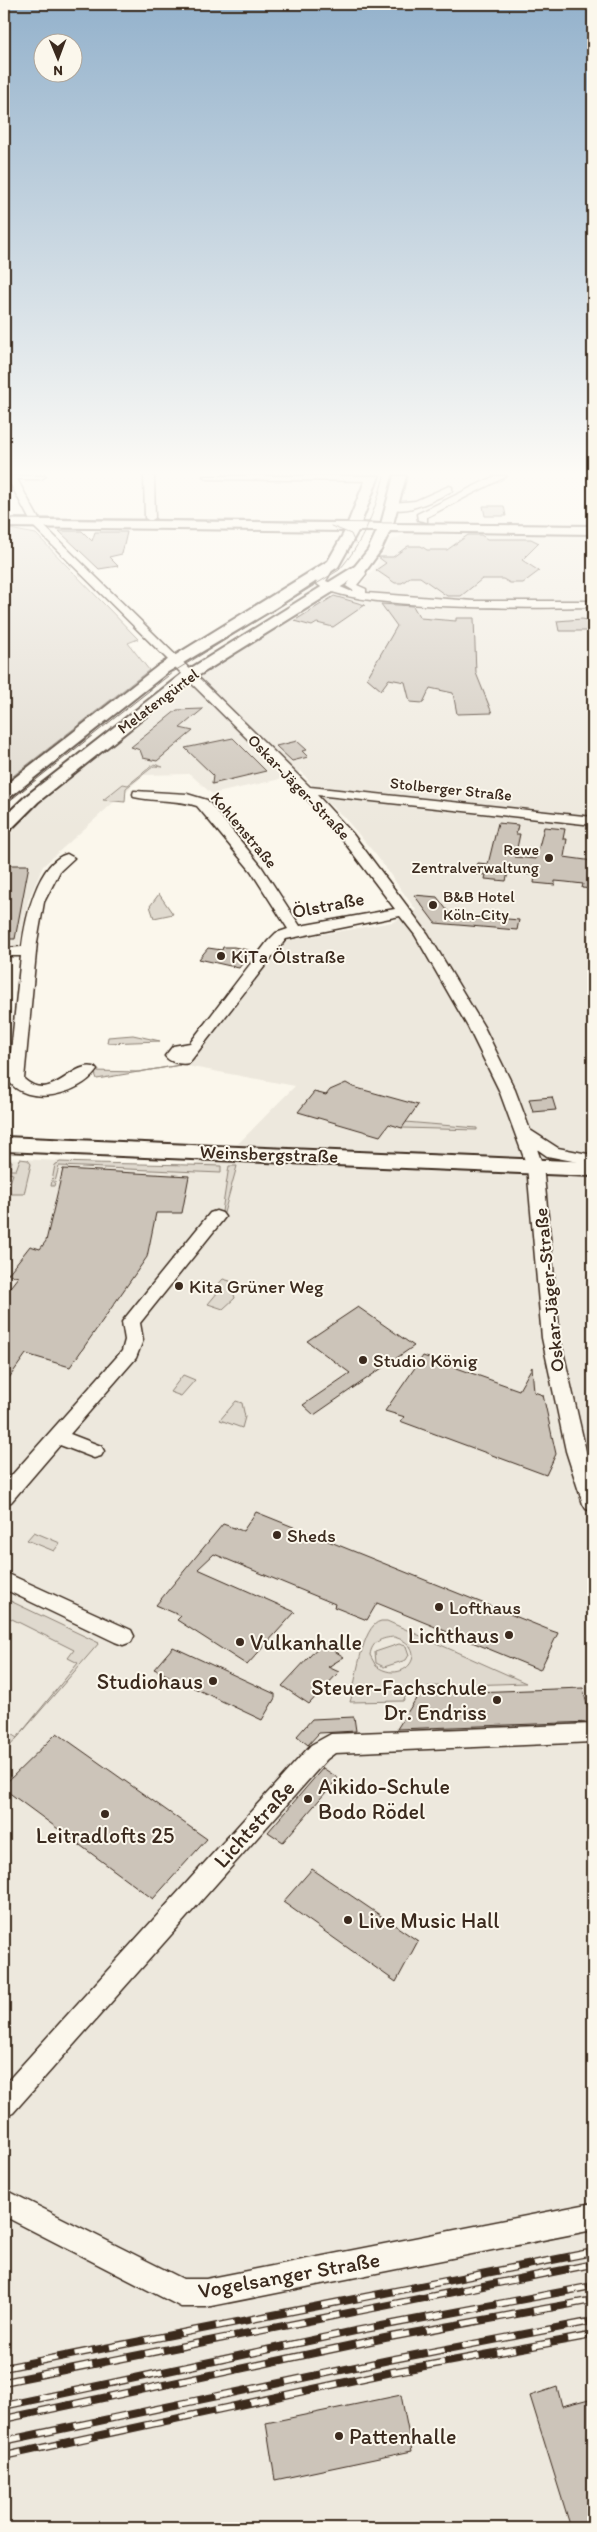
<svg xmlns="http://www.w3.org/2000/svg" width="597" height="2532" font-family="Itim,sans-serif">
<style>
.built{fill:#ede8dd}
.green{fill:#dfd9ce;stroke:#8d8276;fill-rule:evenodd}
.building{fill:#ccc4b9;stroke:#3b2a1e}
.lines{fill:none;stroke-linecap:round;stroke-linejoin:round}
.minor-casing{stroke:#3b2a1e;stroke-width:3}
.major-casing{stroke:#3b2a1e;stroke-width:4}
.minor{fill:#fbf7ec;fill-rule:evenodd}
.major{fill:#fbf7ec;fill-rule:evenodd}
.tram{stroke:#3b2a1e;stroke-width:1}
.rail-casing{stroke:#3b2a1e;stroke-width:8}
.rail{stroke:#fbf7ec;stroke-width:5.5;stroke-dasharray:18;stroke-linecap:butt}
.poi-dot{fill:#3b2a1e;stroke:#fbf7ec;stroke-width:2}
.labels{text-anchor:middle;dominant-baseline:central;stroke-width:4;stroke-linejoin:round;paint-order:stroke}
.far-street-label{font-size:16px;fill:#3b2a1e;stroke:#fbf7ec}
.far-poi-label{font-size:16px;fill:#3b2a1e;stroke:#fbf7ec;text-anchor:end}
.street-label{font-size:19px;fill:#3b2a1e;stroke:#fbf7ec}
.poi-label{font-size:19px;fill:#3b2a1e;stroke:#fbf7ec;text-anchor:start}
.near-poi-label{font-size:22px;fill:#3b2a1e;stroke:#fbf7ec;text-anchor:start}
.near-street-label{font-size:22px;fill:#3b2a1e;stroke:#fbf7ec}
</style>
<rect width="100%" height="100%" fill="#fbf7ec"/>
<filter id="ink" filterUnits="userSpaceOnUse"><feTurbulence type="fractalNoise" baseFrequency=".02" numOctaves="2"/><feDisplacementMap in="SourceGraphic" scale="10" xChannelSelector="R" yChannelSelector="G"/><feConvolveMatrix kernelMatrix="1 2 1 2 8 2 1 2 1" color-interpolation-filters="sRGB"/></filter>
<g filter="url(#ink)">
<!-- built -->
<path class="built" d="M413 534 593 535V2528H4V1158L188 1168 239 1143 295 1086 187 1066 278 942 393 922 416 910 376 855 344 817 325 801 301 771 276 780 212 794 190 774 144 775 43 866 28 901 19 946H4V843L20 821 39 804 199 677 321 603 360 587 374 569 390 541 403 535Z"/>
<!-- green -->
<path class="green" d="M4 528 36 534 138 639 128 643 149 670 4 783Z
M154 764 163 767 154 766 126 788 125 802 103 800 123 784 128 785Z
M159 894 173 914 154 918 150 906Z
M133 1035 160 1041 107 1043 108 1037Z
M180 1065 97 1079 94 1071 139 1072Z
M405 1122 477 1128V1130L402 1128Z
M20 1159 28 1160 31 1164 24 1194H6L13 1174 4 1172V1160L12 1161 10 1170H16Z
M60 1162C114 1164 167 1164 221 1166V1173L59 1166 54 1186H51L55 1165Z
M229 1166H237L222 1220 221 1218Z
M223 1279 230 1281 235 1298 223 1309 208 1304 218 1292 213 1290Z
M183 1375 195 1380 181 1396 170 1392Z
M236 1401 242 1403 245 1417 242 1428 220 1420Z
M34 1532 60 1543 54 1551 27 1540Z
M4 1598 99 1643 4 1753V1732L5 1730 17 1738 78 1663 68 1658 74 1650 4 1615Z
M381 1621H387L526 1683 411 1687 403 1701 350 1702C356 1684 361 1625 381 1621ZM394 1637C432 1647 406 1687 376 1666L370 1655C372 1641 382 1638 394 1637Z
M399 1644 406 1646 409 1655 406 1660 384 1667 376 1663 375 1652Z"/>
<!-- building -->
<path class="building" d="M483 506H504L506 516H485Z
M59 531H82L92 541 95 532H127L122 554 109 557 118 566 99 569Z
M468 535H481L487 539H531L539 543 522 560 539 571 523 583H510L503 579H482L461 596H447L420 577H410L402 583H395L376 570 386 563 378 557H393L408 546H421L427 550H447Z
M334 596 365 605 333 627 317 623 312 626 294 621Z
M381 604 413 606 420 618 456 621V618H474L476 673 492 713 457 714 453 693 430 688 423 703 410 702 405 682 389 679 381 690 367 678 397 626Z
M582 619 593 621V631H559L557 621Z
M203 709 180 728 193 731 157 761 143 758 140 750 131 747 177 710Z
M233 738 266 771 212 784 213 775 185 748Z
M297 741 307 750 302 751 308 757 292 761 276 746Z
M498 823 518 825 516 834H520L515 857 536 859 544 827 565 829 563 839H567L564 857 593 861V889L582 888 583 884 566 882 555 881V885L534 883 535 875 508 873 506 881 485 879 486 875 475 874 478 863 488 864Z
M4 865H29L15 939H4Z
M414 895 437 897 450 914 519 920 517 930 435 923Z
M223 947H234L252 951 239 968 199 959 208 948 222 950Z
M346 1083 353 1087 418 1105 402 1128 389 1124 380 1136 298 1112 314 1092 326 1095 330 1090Z
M552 1097 556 1110 533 1112 529 1099Z
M63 1169 189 1176 182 1213H156L147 1257 70 1367 26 1354 4 1385V1295L18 1277 8 1274 30 1246 40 1249 46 1241Z
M358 1307 414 1346 314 1415 303 1405 350 1373 307 1341Z
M423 1356 519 1390 532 1367 534 1392 543 1395 556 1454 546 1475 400 1421 405 1417 385 1411Z
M256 1512 552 1631 558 1633 540 1670 377 1603 367 1620 334 1607 335 1604 214 1554 198 1569 295 1612 247 1665 177 1620 181 1616 156 1605 223 1524 243 1531Z
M322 1643 344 1657 328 1667 339 1672 309 1704 282 1686Z
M173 1647 275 1694V1698L262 1720 154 1669Z
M583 1688 591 1722 397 1729 419 1694Z
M354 1717 356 1731 319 1733 308 1745 297 1736 312 1719Z
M57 1733 207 1839 153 1899 4 1789V1785Z
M323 1768 338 1778 283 1842 268 1832Z
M312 1869 418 1941 396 1982 283 1902Z
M557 2387 562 2406 593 2398V2528H571L530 2396Z
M401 2395 412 2451 275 2480 266 2423Z"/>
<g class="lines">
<defs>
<path id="minor" d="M4 476H46L41 479H17L41 523 310 787 593 817V825L317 795 352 833 428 934 484 1027 515 1090 530 1130 558 1148 593 1155V1165L547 1156 537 1149 543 1166 560 1338 586 1451 593 1474V1511L586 1509 583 1504 566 1451 542 1338 527 1166 499 1090 468 1027 415 935 400 916 286 939 189 1063C182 1065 170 1063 165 1056L173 1046 190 1043 268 941 276 933 288 929 251 871 197 806C177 799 155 802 134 797L133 794 134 791 187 794 207 800 261 866 300 926 395 909 342 839 302 793 33 526 8 479H4Z
M144 476H154L155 518 150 521 145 518Z
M203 476H376L378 478 373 481 208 479Z
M495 476H507L427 517V522L418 520 417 514Z
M449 486 452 487V491C438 498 402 518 388 506L393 503 415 501Z
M329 564 334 567 326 581 350 591H354L346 586 356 574V567H364L366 574 357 585 366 589V593L474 601H593V607C546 608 343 612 316 583L325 565Z
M67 854 74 858 60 871 44 902 37 942 24 1079C52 1104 71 1061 94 1067L97 1070C80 1095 27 1108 8 1080L21 956H4V948L22 947C25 921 37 862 67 854Z
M216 1211 222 1213 225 1217 222 1221 140 1323 143 1340 136 1358 70 1434 101 1446 104 1451 101 1456 94 1458 60 1445 11 1502 4 1504V1484L122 1351 125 1340 122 1322 125 1318 210 1213Z
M4 1572 131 1630 134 1636 131 1642 123 1645 115 1642 4 1589Z
M593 1724V1742L335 1753 327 1759 13 2113 4 2117V2085L311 1745 331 1734Z
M4 2189 183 2279H206L593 2203V2230L206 2307H181L4 2216Z"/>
<path id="major" d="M367 476H379L361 523 381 524 394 476H406L393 524 593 526V534L390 531 381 550 365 572 193 679 38 802 10 830 4 831V817L26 796 183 673 355 566 368 550 377 531H358L338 567 275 608 168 672 10 797 4 799V786L158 666 328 561 345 531 4 527V519L348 523Z
M4 1137 593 1162V1176L4 1151Z"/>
</defs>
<!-- minor casing -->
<use href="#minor" class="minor-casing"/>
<!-- major casing -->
<use href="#major" class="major-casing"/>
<!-- minor -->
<use href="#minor" class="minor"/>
<!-- major -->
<use href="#major" class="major"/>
<!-- tram -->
<path class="tram" d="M4 519 593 525
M331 526 351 534 355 543
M4 805 173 672 339 570C363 543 375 511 384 476"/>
<defs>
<path id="rail" d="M4 2368 593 2252
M4 2382 593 2264
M4 2406 355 2331 593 2286
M4 2419 385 2338 593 2300
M4 2441 389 2360 593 2321
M4 2456 392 2372 593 2335"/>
</defs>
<!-- rail casing -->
<use href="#rail" class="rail-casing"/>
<!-- rail -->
<use href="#rail" class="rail"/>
</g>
</g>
<!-- sky -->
<linearGradient id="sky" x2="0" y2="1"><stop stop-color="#94b2cc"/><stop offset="0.57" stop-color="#fdfbf6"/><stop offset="1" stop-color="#fdfbf6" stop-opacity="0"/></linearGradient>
<rect width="597" height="830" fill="url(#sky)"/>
<!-- markers -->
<g class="poi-dot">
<circle cx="549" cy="858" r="5"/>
<circle cx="433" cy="905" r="5"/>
<circle cx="221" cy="956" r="5"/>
<circle cx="179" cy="1286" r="5"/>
<circle cx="363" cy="1360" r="5"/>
<circle cx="277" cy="1535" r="5"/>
<circle cx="439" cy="1607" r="5"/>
<circle cx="509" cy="1635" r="5"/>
<circle cx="240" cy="1642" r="5"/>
<circle cx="213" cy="1681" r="5"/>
<circle cx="497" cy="1700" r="5"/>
<circle cx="308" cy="1799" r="5"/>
<circle cx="105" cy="1814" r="5"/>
<circle cx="348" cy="1920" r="5"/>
<circle cx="339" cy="2436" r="5"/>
</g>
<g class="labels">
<!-- far-street labels -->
<g class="far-street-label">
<text transform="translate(158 701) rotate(-37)">Melatengürtel</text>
<text transform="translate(299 787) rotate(46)">Oskar-Jäger-Straße</text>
<text transform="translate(451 789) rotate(6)">Stolberger Straße</text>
<text transform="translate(244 830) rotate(50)">Kohlenstraße</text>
</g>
<!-- far-poi labels -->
<g class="far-poi-label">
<text x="539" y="849">Rewe<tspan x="539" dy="18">Zentralverwaltung</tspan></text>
<text x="443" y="896" text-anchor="start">B&amp;B Hotel<tspan x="443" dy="18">Köln-City</tspan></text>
</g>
<!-- street labels -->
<g class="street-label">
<text transform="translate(328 905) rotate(-11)">Ölstraße</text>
<text transform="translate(269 1154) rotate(2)">Weinsbergstraße</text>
<text transform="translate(549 1290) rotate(-96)">Oskar-Jäger-Straße</text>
</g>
<!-- poi labels -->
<g class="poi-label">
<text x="231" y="956">KiTa Ölstraße</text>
<text x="189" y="1286">Kita Grüner Weg</text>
<text x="373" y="1360">Studio König</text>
<text x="287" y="1535">Sheds</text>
<text x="449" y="1607">Lofthaus</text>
</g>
<!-- near-poi labels -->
<g class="near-poi-label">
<text x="499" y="1635" text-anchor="end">Lichthaus</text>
<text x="250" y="1642">Vulkanhalle</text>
<text x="203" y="1681" text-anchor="end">Studiohaus</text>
<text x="487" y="1687" text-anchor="end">Steuer-Fachschule<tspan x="487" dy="25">Dr. Endriss</tspan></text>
<text x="318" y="1786">Aikido-Schule<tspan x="318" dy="25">Bodo Rödel</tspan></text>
<text x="105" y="1835" text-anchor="middle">Leitradlofts 25</text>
<text x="358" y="1920">Live Music Hall</text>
<text x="349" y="2436">Pattenhalle</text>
</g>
<!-- near-street labels -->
<g class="near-street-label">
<text transform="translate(254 1824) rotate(-48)">Lichtstraße</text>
<text transform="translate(289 2275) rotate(-10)">Vogelsanger Straße</text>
</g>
</g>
<!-- margin -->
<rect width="597" height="2532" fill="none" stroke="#fbf7ec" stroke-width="20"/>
<rect x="10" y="10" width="577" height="2512" fill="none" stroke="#3b2a1e" stroke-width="2" filter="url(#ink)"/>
<!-- north arrow -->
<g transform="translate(58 58) rotate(179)"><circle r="24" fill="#fbf7ec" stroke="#aea59a"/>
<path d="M0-4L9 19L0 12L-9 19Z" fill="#3b2a1e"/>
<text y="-8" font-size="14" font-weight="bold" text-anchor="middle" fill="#3b2a1e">N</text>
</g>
</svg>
